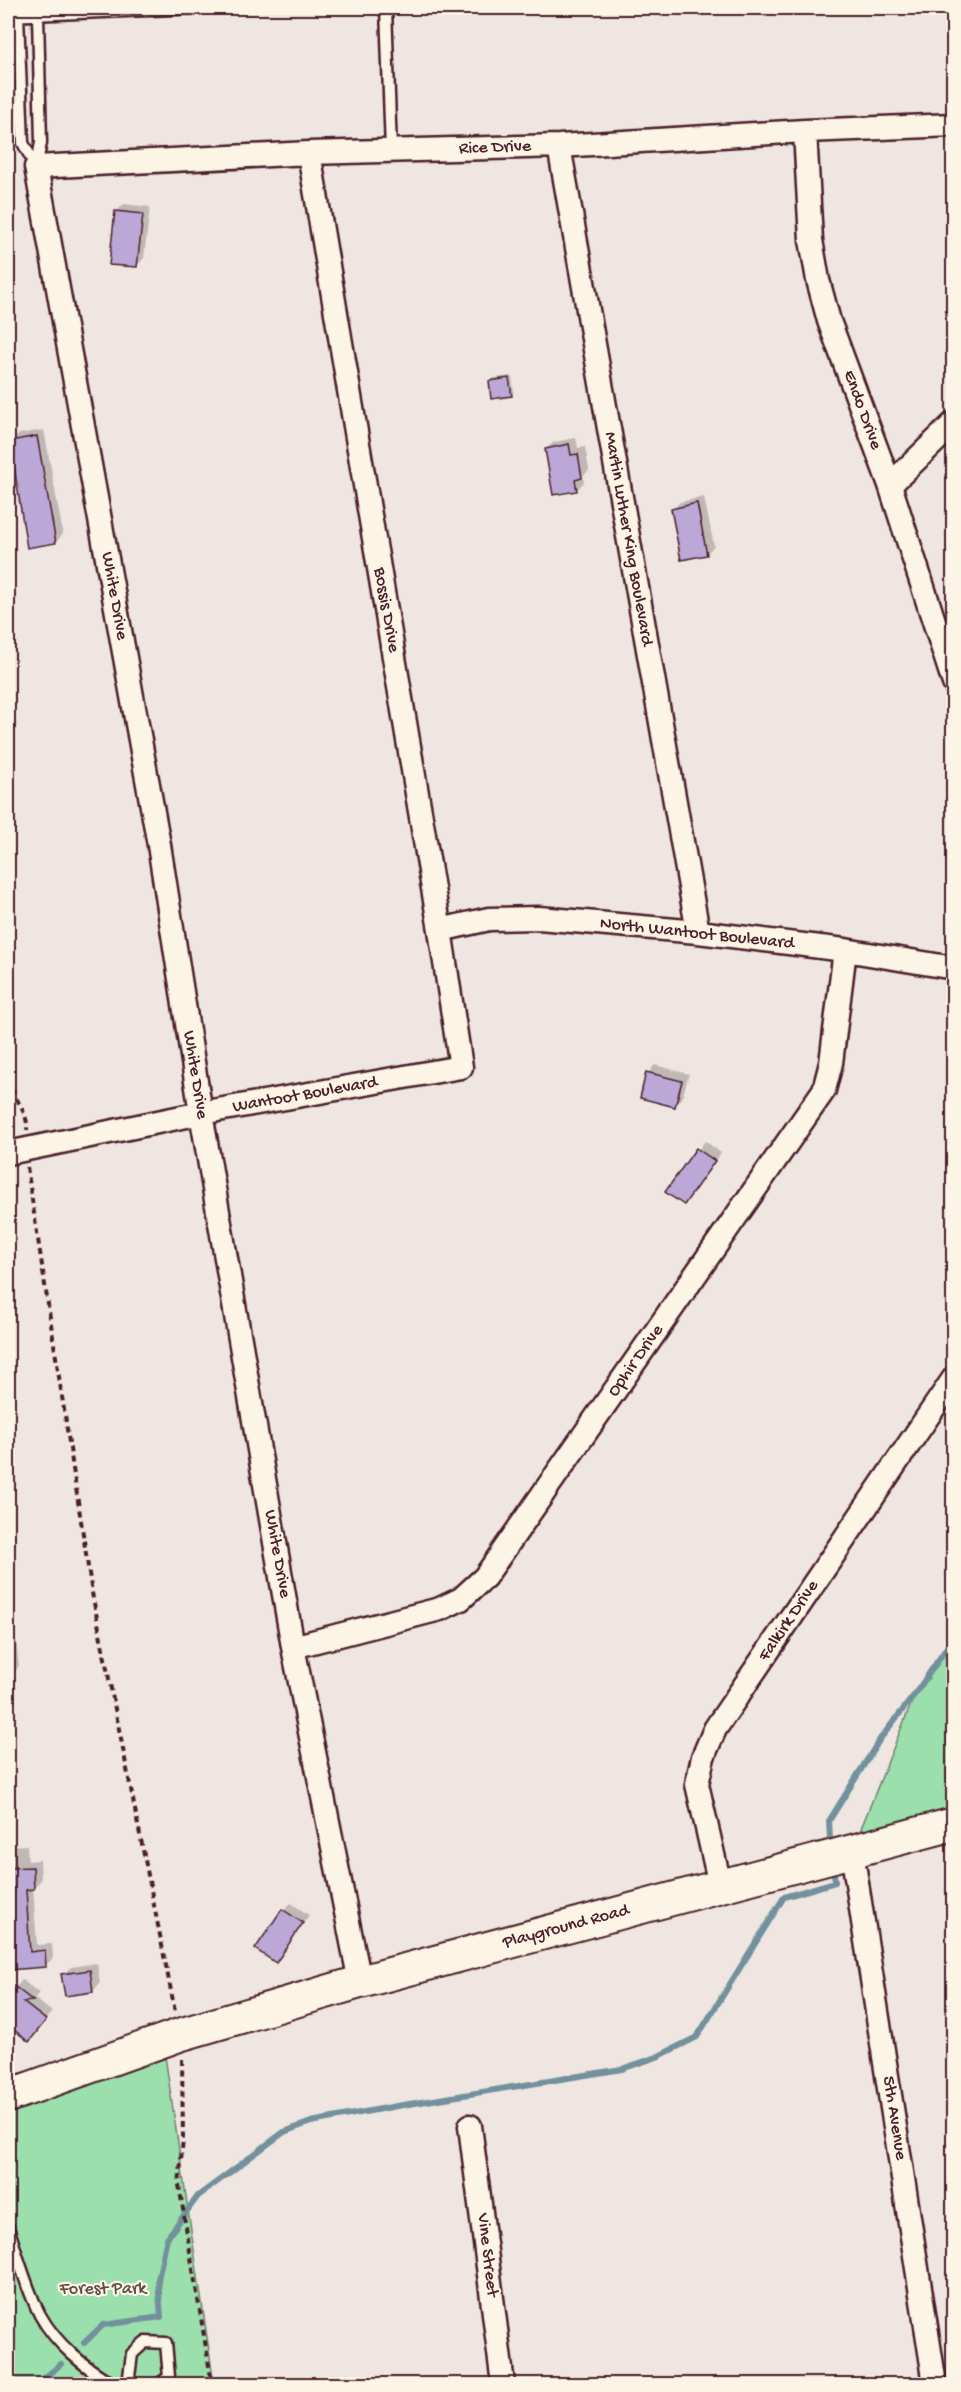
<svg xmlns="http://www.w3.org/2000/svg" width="961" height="2392" font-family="'Gochi Hand',sans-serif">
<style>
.green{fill:#9adfac;stroke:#727f6c;stroke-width:1.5}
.shadow{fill:#0003}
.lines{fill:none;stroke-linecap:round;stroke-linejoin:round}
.stream{stroke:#72919c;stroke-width:6}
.building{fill:#bba8d7;stroke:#4a1f2b;stroke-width:1.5}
.lane-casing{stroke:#4a1f2b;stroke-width:15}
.street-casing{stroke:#4a1f2b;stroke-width:27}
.secondary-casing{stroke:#4a1f2b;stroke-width:36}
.path{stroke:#4a1f2b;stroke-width:4;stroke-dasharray:6 4.5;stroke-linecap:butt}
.lane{stroke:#fcf5e5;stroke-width:10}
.street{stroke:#fcf5e5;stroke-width:22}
.secondary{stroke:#fcf5e5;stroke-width:32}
.labels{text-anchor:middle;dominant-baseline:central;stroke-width:4.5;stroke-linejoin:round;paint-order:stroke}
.street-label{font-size:18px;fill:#4a1f2b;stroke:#fcf5e5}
.park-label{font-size:18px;fill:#5e4f4b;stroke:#fcf5e5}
</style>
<rect width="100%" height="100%" fill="#efe6e2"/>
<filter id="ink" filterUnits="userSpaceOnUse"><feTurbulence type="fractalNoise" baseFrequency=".0167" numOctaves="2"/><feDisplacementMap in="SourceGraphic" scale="12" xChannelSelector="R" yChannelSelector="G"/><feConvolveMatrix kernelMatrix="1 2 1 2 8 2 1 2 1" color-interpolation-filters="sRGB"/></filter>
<g filter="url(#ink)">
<!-- green -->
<path class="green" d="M953 1637V1824L852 1851 915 1694Z
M165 2056 214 2384H8V2112Z"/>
<!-- shadow -->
<path class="shadow" d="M124 204 150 207 144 258 137 266 116 212Z
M512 376 514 392 511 395 490 381 494 378Z
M44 430 63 534 56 542 12 441 19 434Z
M576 438 578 448 585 447 589 470 583 476 584 482 577 490 546 449 554 442Z
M704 497 714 546 707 553 672 510 680 502Z
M655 1065 689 1074 682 1098 675 1105 648 1073Z
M705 1141 721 1153 691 1195 667 1191Z
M16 1641 19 1666 12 1674H8V1643Z
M8 1764V1767L12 1766 16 1806 8 1814Z
M27 1845 28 1861 40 1860 41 1880 33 1888 37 1945 52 1944 53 1958 45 1966 10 1969 8 1846Z
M291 1903 309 1915 276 1961 284 1910Z
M97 1963 100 1983 93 1991 63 1975 71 1967Z
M22 1980 39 1993 34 1998 52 2012 29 2040 8 2023V1997Z"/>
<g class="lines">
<!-- stream -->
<path class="stream" d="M830 1839 829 1821 880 1739 915 1694 954 1637
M84 2343 103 2325 161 2317 158 2279 167 2238 198 2196 284 2132 311 2122 397 2106 622 2069 657 2057 697 2037 784 1897 835 1882 834 1874
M37 2384 61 2364"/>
</g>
<!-- building -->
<path class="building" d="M115 211 143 214 137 267 109 265Z
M509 378 512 396 491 399 489 381Z
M37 436 56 543 27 548 10 441Z
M569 444 571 455 578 454 582 478 575 480 577 491 553 495 545 449Z
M697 503 707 555 681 560 671 509Z
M646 1072 682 1081 675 1107 640 1098Z
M696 1148 715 1161 684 1205 665 1192Z
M33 1867 34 1889 26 1890 30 1952 45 1950 46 1967 8 1970V1868Z
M282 1909 303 1923 276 1963 255 1949Z
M90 1970 93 1992 65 1996 61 1974Z
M14 1986 33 2001 23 2002 46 2020 29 2042 8 2025V1990L10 1992Z"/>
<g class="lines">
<defs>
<path id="lane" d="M386 8 391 151
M8 16 198 8
M18 16 23 143 36 167 41 143 38 15
M8 2227C17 2254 27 2290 40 2315 56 2344 85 2368 114 2384
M128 2384 132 2354 145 2342 166 2343 169 2377 159 2384"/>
<path id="street" d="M805 131 811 240 818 280 829 321 890 485 954 683
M559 146 698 932
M890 485 954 423
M440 930 489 919 539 918 698 932 845 950 954 968
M8 1153 201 1113 461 1067 440 930 309 153
M293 1647 440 1609 461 1599 485 1577 824 1090 831 1063 845 950
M852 1851 935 2384
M720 1885 697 1784 703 1757 715 1729 954 1378
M360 1982 293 1647 201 1113 159 845 36 167 309 153 559 146 805 131 954 125
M470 2126 503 2384"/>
<path id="secondary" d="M8 2096 179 2035 360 1982 954 1824"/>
</defs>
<!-- lane casing -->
<use href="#lane" class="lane-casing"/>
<!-- street casing -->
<use href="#street" class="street-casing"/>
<!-- secondary casing -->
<use href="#secondary" class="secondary-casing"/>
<!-- path -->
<path class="path" d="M8 1079C12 1097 29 1112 27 1130
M27 1167 92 1593 175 2011
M182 2059 183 2138 179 2185 212 2384"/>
<!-- lane -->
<use href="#lane" class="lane"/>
<!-- street -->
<use href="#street" class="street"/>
<!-- secondary -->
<use href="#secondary" class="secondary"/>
</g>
</g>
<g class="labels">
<!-- street labels -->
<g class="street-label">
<text transform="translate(495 148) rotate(-2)">Rice Drive</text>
<text transform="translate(862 410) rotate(70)">Endo Drive</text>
<text transform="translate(628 539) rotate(80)">Martin Luther King Boulevard</text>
<text transform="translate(114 596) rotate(80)">White Drive</text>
<text transform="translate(386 610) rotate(80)">Bossis Drive</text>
<text transform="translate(697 934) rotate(6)">North Wantoot Boulevard</text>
<text transform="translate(195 1075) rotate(81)">White Drive</text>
<text transform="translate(305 1095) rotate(-10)">Wantoot Boulevard</text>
<text transform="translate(636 1361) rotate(-55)">Ophir Drive</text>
<text transform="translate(277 1554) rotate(80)">White Drive</text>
<text transform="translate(789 1621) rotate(-56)">Falkirk Drive</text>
<text transform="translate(566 1927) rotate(-15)">Playground Road</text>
<text transform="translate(894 2118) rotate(81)">5th Avenue</text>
<text transform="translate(487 2255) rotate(83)">Vine Street</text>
</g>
<!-- park labels -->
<g class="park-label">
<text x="103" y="2289">Forest Park</text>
</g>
</g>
<!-- margin -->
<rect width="961" height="2392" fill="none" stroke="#fcf5e5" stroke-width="30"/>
<rect x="15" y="15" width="931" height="2362" fill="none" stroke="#4a1f2b" stroke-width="2" filter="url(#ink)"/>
</svg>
